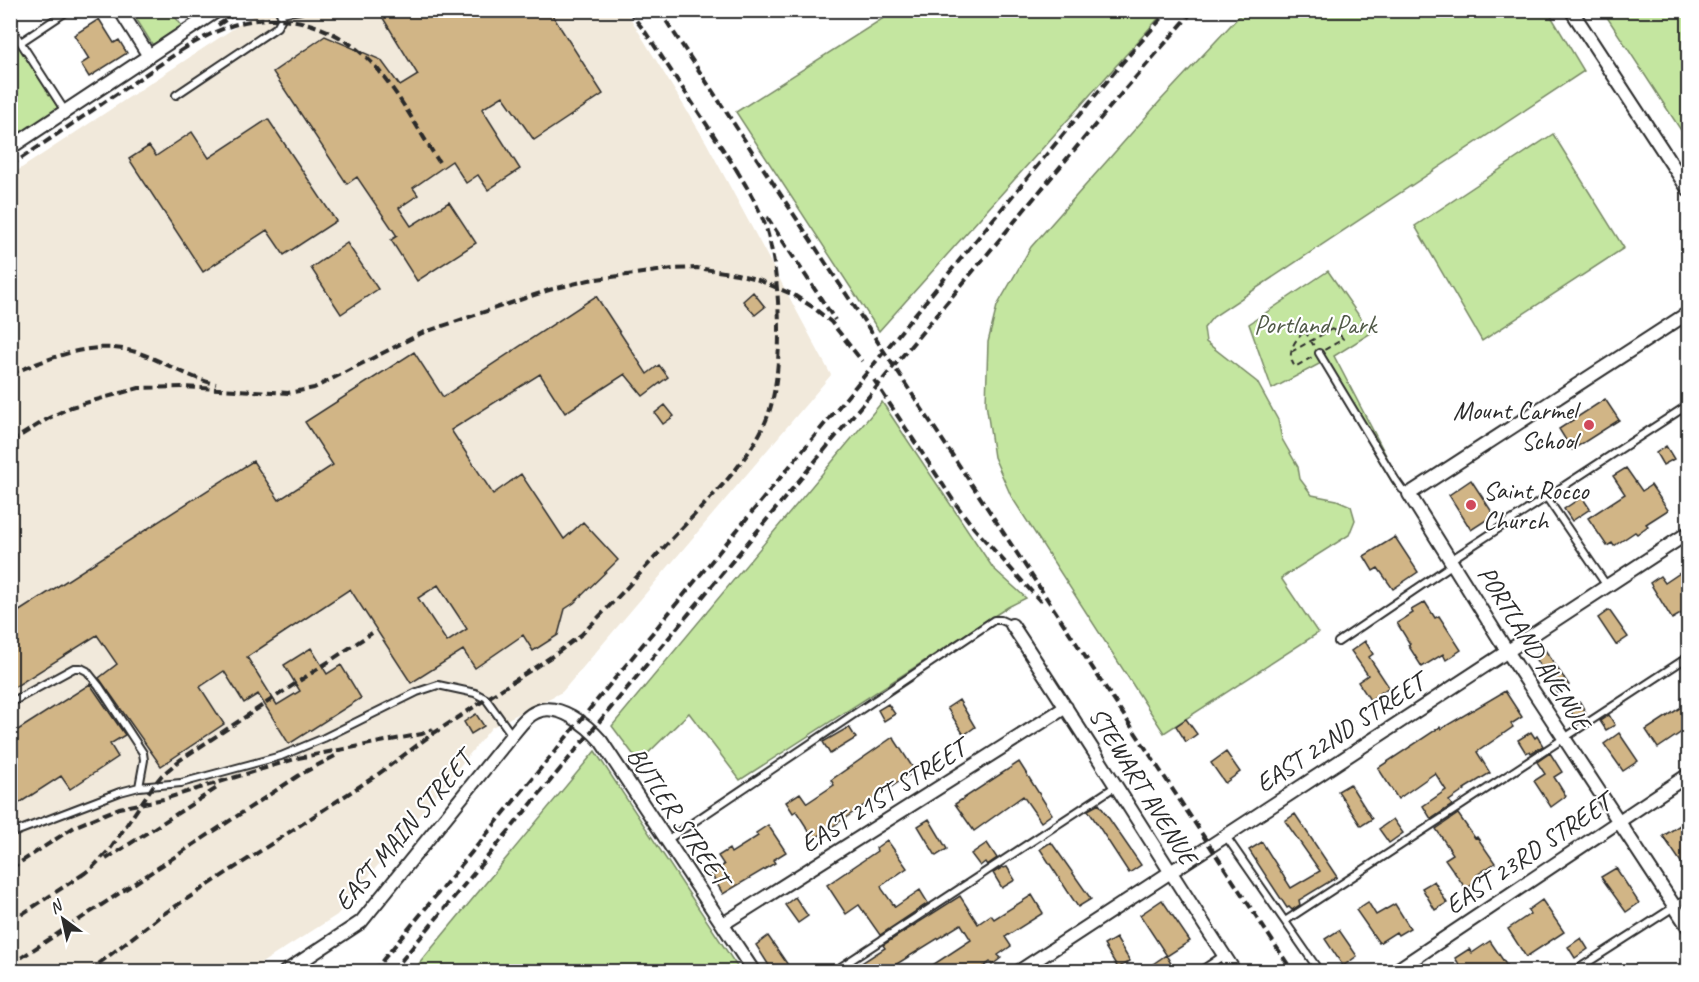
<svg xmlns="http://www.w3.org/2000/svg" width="1699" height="982" viewBox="0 0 1699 982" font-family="Caveat,sans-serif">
	<rect width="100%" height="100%" fill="#fff"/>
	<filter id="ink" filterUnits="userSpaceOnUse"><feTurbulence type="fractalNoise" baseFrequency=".0167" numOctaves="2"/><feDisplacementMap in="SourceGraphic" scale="12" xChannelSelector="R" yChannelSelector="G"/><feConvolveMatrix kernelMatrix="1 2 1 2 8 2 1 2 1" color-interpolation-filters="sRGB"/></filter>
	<g filter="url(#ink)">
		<!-- built -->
		<path fill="#f1e9db" d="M260 11H626L706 142 831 375 562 692 492 727 337 915 249 971 11 972V175Z"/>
		<!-- green -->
		<path fill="#c4e6a0" stroke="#788866" stroke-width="1.5" d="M896 10 1165 11 879 331 736 112Z
			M134 11H171L182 26 155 44H152L132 12Z
			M1244 11H1548L1584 71 1213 317 1204 328 1206 342 1257 382 1278 420 1282 439 1298 467 1300 479 1312 495 1337 500 1351 506 1355 520 1349 535 1281 578 1318 633 1164 733 1011 496 994 457 986 403 988 342 997 306 1031 247 1160 101Z
			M1603 11H1688V141Z
			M17 42 60 109 11 141V46Z
			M1553 134 1624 248 1482 341 1415 226Z
			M1328 271 1371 333 1334 356 1401 484 1395 487 1321 363 1272 389 1249 324Z
			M882 402 993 568 1026 598 1008 607 740 780 689 713 639 762 612 726Z
			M595 751 740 971H413Z"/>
		<!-- building -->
		<path fill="#d1b586" stroke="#2b2b2b" stroke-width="1.5" fill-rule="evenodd" d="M378 10H549L603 94 534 140 503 96 482 109 520 169 488 190 478 175 466 183 452 161 413 188 418 195 399 208 411 226 449 202 476 243 417 281 391 240 397 236 357 177 347 184 273 72 325 36 381 60 400 86 418 75Z
			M99 19 114 43 119 40 127 53 89 77 81 64 89 59 74 35Z
			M268 119 336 221 284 255 267 230 203 272 129 159 149 146 156 156 192 132 209 158Z
			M347 243 378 289 341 314 311 268Z
			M753 292 765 307 755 315 743 301Z
			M596 296 647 374 659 365 668 377 643 396 625 374 565 413 540 374 451 430 493 494 521 474 564 539 583 522 618 560 574 603 565 609 558 635 533 651 523 635 475 668 463 650 411 683 350 589 247 657 277 705 300 691 284 665 311 648 327 674 341 665 361 698 289 744 258 694 244 703 224 671 200 687 224 724 161 766 99 678 117 664 97 635 10 690V617L253 461 279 500 333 465 305 422 414 352 443 397ZM438 585 467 629 447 642 418 598Z
			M1605 399 1619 420 1572 450 1559 429Z
			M665 405 674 416 663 424 655 413Z
			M1666 446 1674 459 1663 465 1656 453Z
			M1626 468 1642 491 1651 485 1668 510 1646 524 1648 526 1637 534 1635 532 1614 546 1612 543 1607 546 1588 518 1625 494 1613 476Z
			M1471 480 1494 515 1471 530 1449 495Z
			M1582 497 1590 509 1572 521 1564 509Z
			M1395 537 1418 572 1393 589 1378 568 1373 571 1364 556Z
			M1689 567V609L1672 619 1650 583 1660 576 1665 583Z
			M1425 602 1435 618 1439 616 1461 650 1446 660 1443 654 1422 667 1408 645 1410 644 1397 623 1413 613 1411 610Z
			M1609 610 1628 637 1616 645 1598 618Z
			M1365 641 1373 654 1369 657 1389 687 1370 700 1358 682 1368 675 1351 651Z
			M1545 650 1569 685 1558 693 1534 657Z
			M90 684 125 735 110 744 118 757 70 789 61 776 10 809V735Z
			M1505 691 1522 717 1511 724 1513 727 1477 752 1490 773 1464 789 1465 790 1449 801 1452 805 1431 819 1423 806 1446 790 1435 773 1398 799 1378 768 1440 727 1441 729Z
			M959 700 975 727 964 735 947 708Z
			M1580 702 1586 713 1576 720 1569 708Z
			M1689 702V727L1658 748 1646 730Z
			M888 704 895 714 884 721 878 710Z
			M476 714 484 726 471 734 464 722Z
			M1609 715 1615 725 1606 730 1600 721Z
			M1186 719 1197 734 1186 742 1176 726Z
			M849 727 856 738 830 754 823 742Z
			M1531 732 1535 738 1537 736 1543 746 1531 753 1530 751 1526 753 1518 740Z
			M1619 733 1638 761 1623 771 1604 744Z
			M893 737 915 771 814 839 796 811 793 813 786 802 800 793 807 803 834 785 831 780Z
			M1226 752 1240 772 1225 783 1211 763Z
			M1550 753 1562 772 1554 777 1566 796 1551 807 1534 781 1545 774 1537 762Z
			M1019 762 1052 814 1041 822 1023 796 974 831 955 804Z
			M1350 784 1372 819 1361 826 1338 791Z
			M1099 804 1141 865 1129 873 1088 810Z
			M1295 814 1337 877 1299 900 1300 905 1292 910 1289 907 1287 908 1249 850 1262 842 1291 888 1320 871 1285 821Z
			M1458 814 1475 838 1477 837 1495 863 1477 875 1480 879 1466 889 1445 859 1453 854 1436 829Z
			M929 819 947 849 936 856 918 826Z
			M1393 819 1403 833 1389 843 1379 829Z
			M768 825 786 852 773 860 775 863 723 894 711 874 724 865 718 856 729 849 731 853 758 836 756 833Z
			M1680 825 1689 838V874L1663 836Z
			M887 840 907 868 881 886 882 889 895 907 920 890 928 903 880 935 859 905 846 914 827 885 877 851 876 848Z
			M1051 842 1091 899 1078 907 1040 849Z
			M987 843 997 858 987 865 985 862 980 866 971 854Z
			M1003 867 1004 868 1007 867 1015 880 1002 888 993 873Z
			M1616 868 1639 903 1626 912 1601 877Z
			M1434 881 1447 903 1435 910 1422 888Z
			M1032 895 1043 913 1005 937 1011 946 998 955 1001 958 992 965 990 962 976 972H922L971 940 961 924 884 972H864L860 964 885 948 883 945 960 896 978 924 991 915 994 919Z
			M795 897 808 916 798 923 785 905Z
			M1162 900 1190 941 1167 956 1140 915Z
			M1542 900 1564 932 1526 957 1508 929 1530 914 1528 910Z
			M1368 902 1376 915 1395 904 1410 928 1398 935 1396 932 1379 943 1356 910Z
			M1339 930 1357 956 1343 966 1325 939Z
			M768 936 788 965 778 972H773L756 945Z
			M1116 938 1130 961 1118 968 1104 945Z
			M1581 938 1588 949 1575 958 1568 947Z
			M1490 941 1511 972H1464L1455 958 1469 949 1472 953Z
			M1166 955 1176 972H1157L1153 964Z"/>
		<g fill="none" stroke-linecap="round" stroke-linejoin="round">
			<!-- lane casing -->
			<g stroke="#2b2b2b" stroke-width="10">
				<path id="lane" d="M280 13 301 10
					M10 26 65 111
					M21 42 69 10
					M176 95 277 27 282 18 279 10
					M1319 353 1395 479 1402 489 1409 494
					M1547 498 1607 586
					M1452 559 1688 405
					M1338 642 1453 564
					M10 703 74 668H81L87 671 99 686 143 753 144 760 139 787
					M10 834 120 792 139 787 181 783 281 756 324 738 417 692 438 685 475 693 486 699 512 735
					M1225 835 1320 972
					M667 840 994 620H1001L1012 625
					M1285 921 1688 657
					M833 972 1116 786
					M1199 972 1224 955
					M1573 972 1688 898"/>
			</g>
			<!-- street casing -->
			<g stroke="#2b2b2b" stroke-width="16">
				<path id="street" d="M120 10 149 56
					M1571 10 1688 189
					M10 148 218 10
					M1688 313 1409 494 1507 651 1688 927
					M1012 625C1088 740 1160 857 1235 972
					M723 924 1066 707
					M285 972 361 922 512 735C519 727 526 716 536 712 558 701 588 726 601 741L754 972
					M1018 972 1688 533
					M1394 972 1688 775"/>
			</g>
			<!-- path -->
			<path stroke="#2b2b2b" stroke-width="2" stroke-dasharray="6 4.5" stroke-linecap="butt" d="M1310 327C1323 326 1335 327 1343 339L1295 367C1284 351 1297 337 1310 327Z
				M1305 331 1314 346
				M1291 352 1332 329"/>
			<!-- lane -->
			<use href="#lane" stroke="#fff" stroke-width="6"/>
			<!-- street -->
			<use href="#street" stroke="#fff" stroke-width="12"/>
			<!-- rail -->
			<path stroke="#2b2b2b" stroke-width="4" stroke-dasharray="9 4.5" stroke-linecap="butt" d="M628 10 646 33 738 172
				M659 10 1293 972
				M218 25 241 10
				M180 51C195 42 209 34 225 28 284 5 346 27 384 77 404 103 421 134 439 162
				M10 166 186 47
				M767 217 835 320
				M10 374C52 358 94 338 139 353 165 362 189 378 216 384
				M874 380 955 503 974 528 1041 602
				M10 442 49 418 71 407 139 388 183 387 288 393 314 388 422 333 549 290 589 280 673 269 697 268 737 274 756 279 794 295 814 308 831 322 862 361
				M106 859 217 788
				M10 869 76 826 119 808 164 799 298 758 422 734 433 729
				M81 876 94 866 111 848 153 786 162 775 180 760 372 633
				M10 922 88 871
				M10 965 301 774 335 756
				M88 972 159 917 377 775 431 735 557 653 582 634C615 601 647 566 679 531 709 499 745 466 764 425 786 380 781 279 767 231 760 208 747 187 734 166
				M373 972 1122 63 1169 10
				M392 972 899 360 1115 101 1194 10"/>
		</g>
	</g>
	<!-- markers -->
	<g fill="#d1495b" stroke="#fff" stroke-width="2">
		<circle cx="1589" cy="425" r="6"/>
		<circle cx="1471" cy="505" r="6"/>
	</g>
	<g text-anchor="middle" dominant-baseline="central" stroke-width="4.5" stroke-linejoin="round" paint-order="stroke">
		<!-- park labels -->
		<g font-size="26" fill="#515a48" stroke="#fff">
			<text x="1315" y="324">Portland Park</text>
		</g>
		<!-- poi labels -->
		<g font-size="26" fill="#2b2b2b" stroke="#fff" text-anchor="end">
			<text x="1577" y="410">Mount Carmel<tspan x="1577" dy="30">School</tspan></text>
			<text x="1483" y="490" text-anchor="start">Saint Rocco<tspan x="1483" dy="30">Church</tspan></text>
		</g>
		<!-- street labels -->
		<g font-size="26" fill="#2b2b2b" stroke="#fff">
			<text transform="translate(1534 648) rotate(58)">PORTLAND AVENUE</text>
			<text transform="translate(1340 733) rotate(-33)">EAST 22ND STREET</text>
			<text transform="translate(1143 786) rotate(58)">STEWART AVENUE</text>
			<text transform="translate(883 796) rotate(-32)">EAST 21ST STREET</text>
			<text transform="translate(678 816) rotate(56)">BUTLER STREET</text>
			<text transform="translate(403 831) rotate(-50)">EAST MAIN STREET</text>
			<text transform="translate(1528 854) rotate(-34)">EAST 23RD STREET</text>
		</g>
	</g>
	<!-- margin -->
	<rect width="1699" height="982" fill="none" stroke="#fff" stroke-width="36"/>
	<rect x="18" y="18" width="1663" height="946" fill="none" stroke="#2b2b2b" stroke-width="2" filter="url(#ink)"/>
	<!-- north arrow -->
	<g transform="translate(63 919) rotate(327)" stroke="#ffffff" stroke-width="4.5" paint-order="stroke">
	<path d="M0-4.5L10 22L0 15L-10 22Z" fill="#2b2b2b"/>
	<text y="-9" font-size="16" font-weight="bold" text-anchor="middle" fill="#2b2b2b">N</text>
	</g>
</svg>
